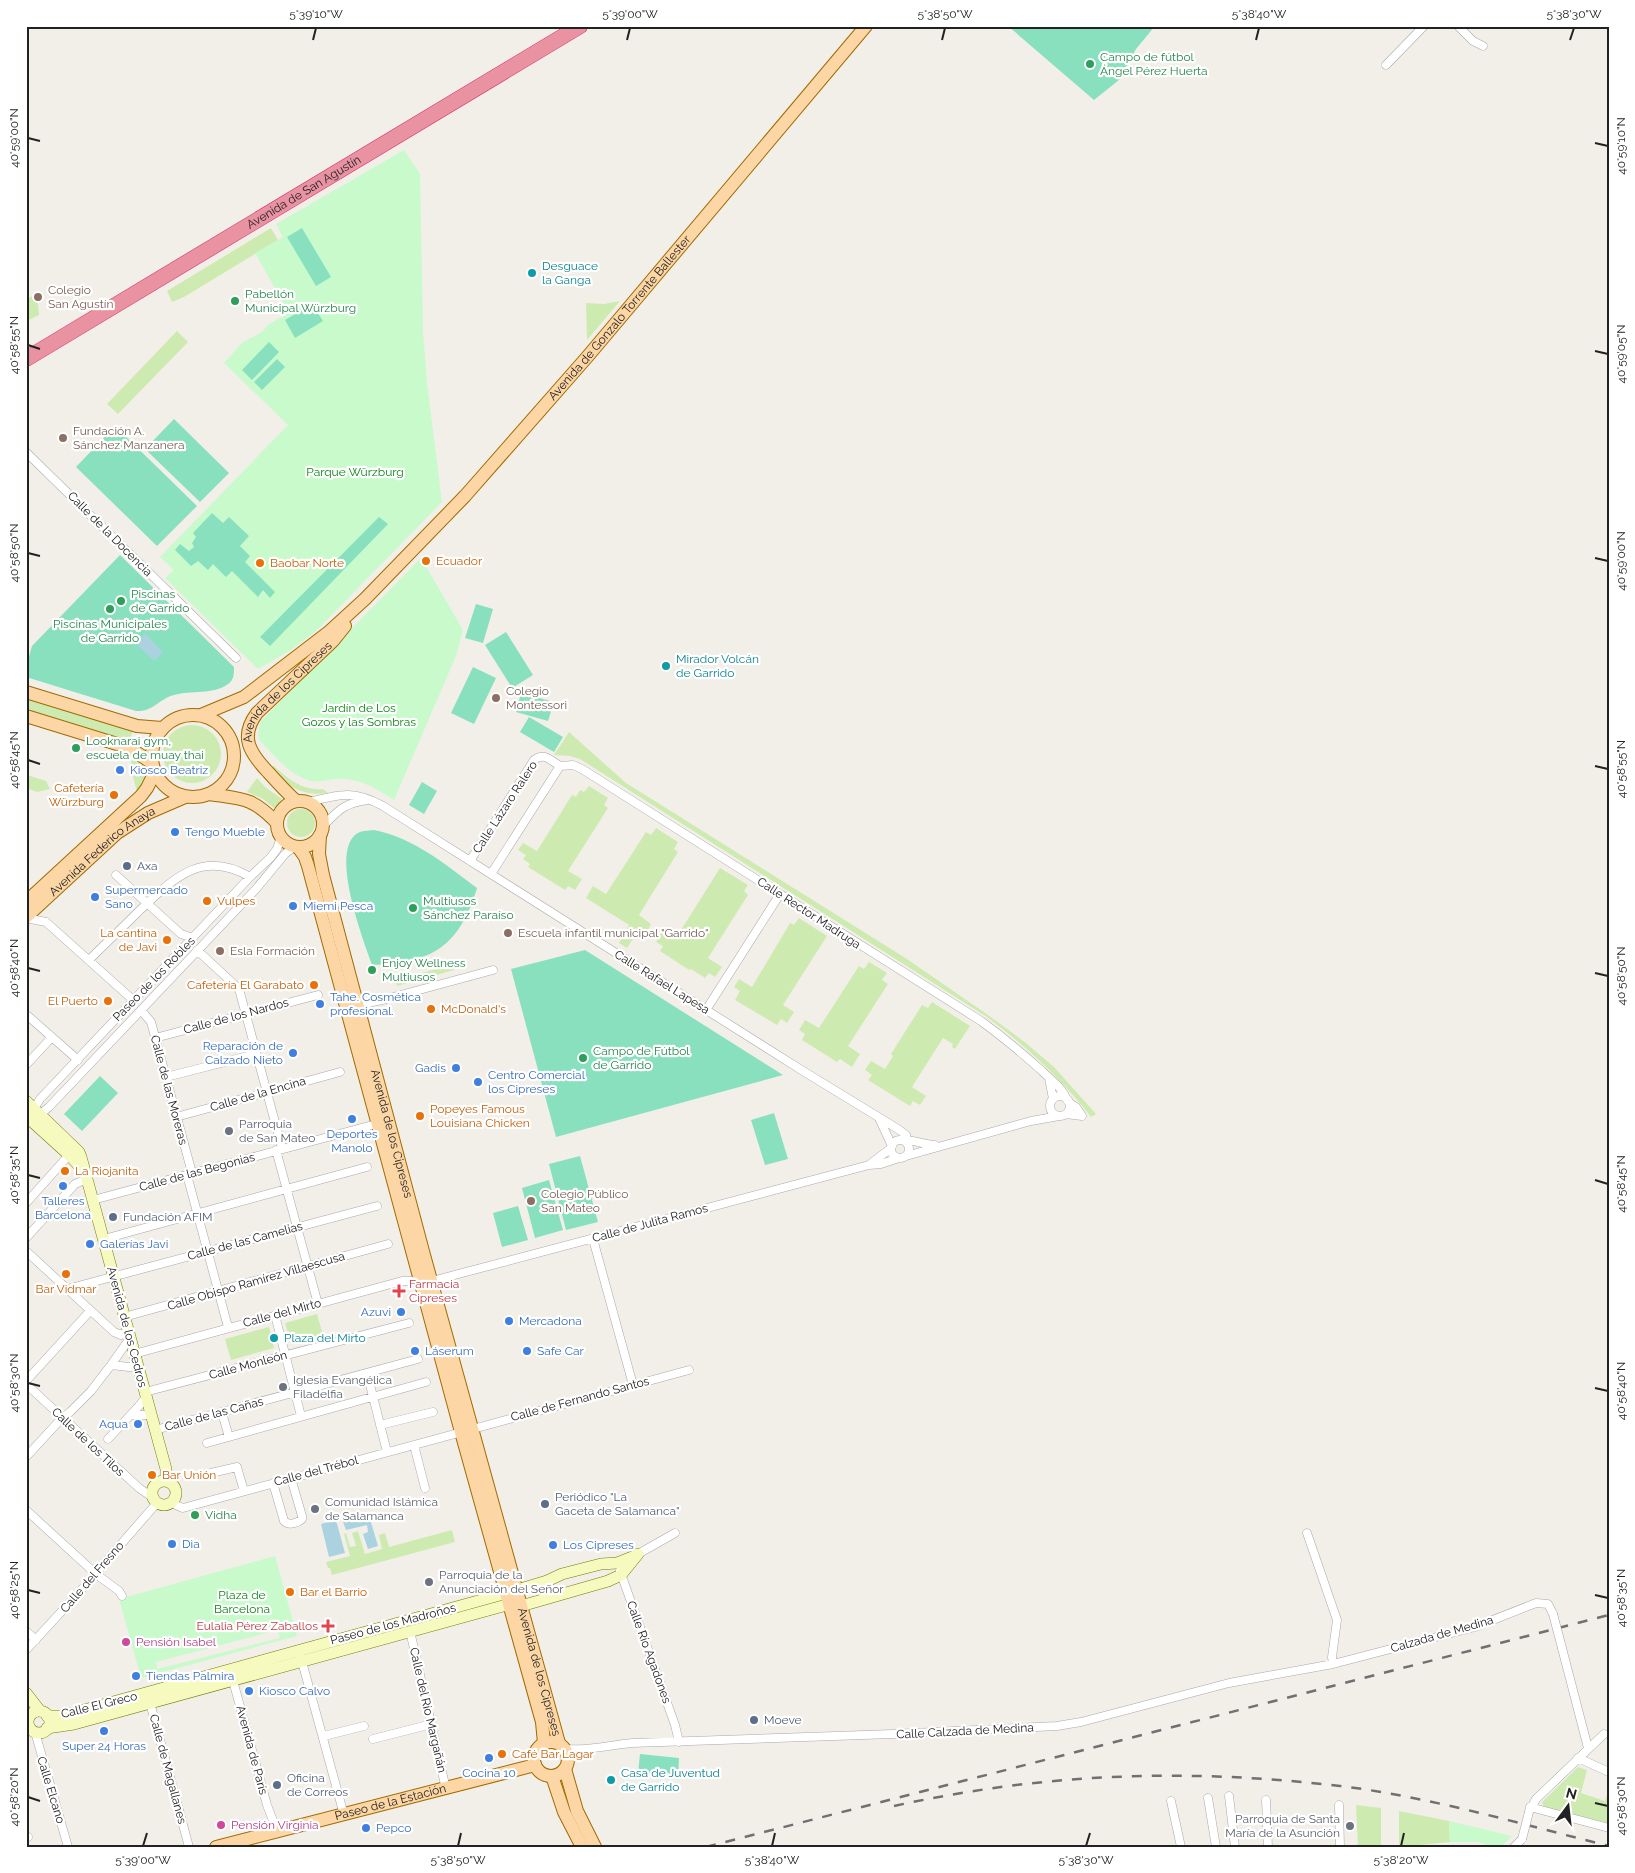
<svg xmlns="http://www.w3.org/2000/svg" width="1635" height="1873" viewBox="0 0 1635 1873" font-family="Raleway,sans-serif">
	<rect width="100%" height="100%" fill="#f2efe9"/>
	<!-- grass -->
	<path fill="#cdebb0" d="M271 228 278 240 184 297 172 302 167 291Z
		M37 293 39 315 27 321 26 300Z
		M620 301 587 340 586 303 604 304Z
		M177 331 188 342 118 414 107 404Z
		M26 697 133 730 129 742 26 710Z
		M163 754a29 29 0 1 1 58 0a29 29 0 1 1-58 0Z
		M569 732 626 783 907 959 988 1015 1026 1043 1055 1068 1096 1114 1091 1117C1061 1078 1027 1047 987 1017L580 759 570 756 554 755Z
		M134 755C147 766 149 779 137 792L130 765Z
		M274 766C288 779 303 791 323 789L328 793C302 797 285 785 268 767Z
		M27 775 46 781 50 789 37 792 26 788Z
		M257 778 265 787 282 799 274 808 263 799 247 792Z
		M589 786 608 798 604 805 608 808 568 871 582 879 575 890 568 886 565 890 528 867 530 864 523 859 526 855 518 850 523 843 537 851 572 795 576 797 580 790 584 792Z
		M287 823a14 14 0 1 1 28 0a14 14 0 1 1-28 0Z
		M656 828 678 842 674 849 678 852 639 915 651 924 645 935 638 931 627 948 619 943 629 925 586 898 593 886 606 894 646 832 651 835Z
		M720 868 748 885 744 891 748 895 708 958 722 967 715 977 709 973 705 978 691 969 689 970 660 951 663 946 656 942 663 930 676 938Z
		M799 918 827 936 783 1005 794 1012 787 1023 781 1019 777 1025 735 1000 740 991 734 987 739 979 752 987 790 923 794 925Z
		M869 962 887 973 882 980 888 984 848 1046 860 1054 852 1067 840 1059 837 1062 802 1040 805 1034 799 1030 805 1020 819 1028 859 966 864 969Z
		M452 965 454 970 397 986 395 980Z
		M932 1002 970 1026 955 1049 952 1047 953 1044 943 1038 912 1087 926 1096 920 1105 913 1101 910 1106 868 1080 872 1075 865 1070 871 1061 885 1069 893 1056 891 1054 922 1005 928 1008Z
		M317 1314 323 1335 291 1343 285 1323Z
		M269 1327 274 1348 231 1360 225 1339Z
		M452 1530 455 1542 332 1575 330 1568H328L326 1562 350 1556 344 1534 346 1533 350 1547 356 1546 352 1533 358 1531 365 1554 382 1549 379 1535 385 1533 389 1547Z
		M1578 1767 1587 1770 1581 1793 1605 1801 1609 1789V1823L1544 1808 1542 1802Z
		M1356 1805 1381 1808V1847H1358Z
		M1399 1811 1449 1821 1450 1842 1399 1847Z"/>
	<!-- park -->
	<path fill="#c8facc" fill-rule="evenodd" d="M404 150 420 174 423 331 427 384 442 502 316 631 291 650 258 669 165 578 174 570 160 557 288 425 224 363 243 342 262 332 269 324 289 313 255 253 283 237 276 224Z
		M421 558 463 630 456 656 394 800C377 789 358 777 337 779 328 779 319 783 311 781 289 775 275 756 260 741L258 736 260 722Z
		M275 1556 297 1636 141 1678 119 1599ZM274 1631H278L280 1638 157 1669 156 1662Z
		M1449 1821 1512 1836 1501 1847H1492L1479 1842H1450Z"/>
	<!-- pitch -->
	<path fill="#88e0be" d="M1008 26H1155L1136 49 1119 80 1094 100Z
		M302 228 331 277 316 286 287 237Z
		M312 304 323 321 295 338 285 320Z
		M269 342 279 352 252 380 242 370Z
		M277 359 285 367 262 390 254 382Z
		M174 419 229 473 200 502 145 449Z
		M115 426 197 506 157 546 76 467Z
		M212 513 223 523 229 517 249 536 240 546 250 556 245 562 275 592 270 598 263 590 258 597 232 571 226 577 213 564 208 570 198 561 191 566 175 550 180 544 189 551 194 547 192 543 196 537 193 533Z
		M379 517 388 524 270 646 260 637Z
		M120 555 234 667C234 674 234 680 228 684 213 695 191 690 174 695 158 699 154 712 136 711L26 677V667L32 646Z
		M476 604 493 609 483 643 465 638Z
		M506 632 533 675 512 688 485 645Z
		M473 667 496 678 474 724 451 713Z
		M521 693 554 702 548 721 516 712Z
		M529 717 563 737 554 752 520 732Z
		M422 782 437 791 424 814 409 805Z
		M374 830C414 838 445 864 477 888 459 947 432 963 372 965 363 939 331 856 355 835 360 830 368 831 374 830Z
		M585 950 783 1075 556 1137 511 969Z
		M100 1076 118 1093 82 1131 64 1114Z
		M774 1113 788 1159 765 1165 751 1120Z
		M580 1156 598 1222 566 1230 549 1164Z
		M549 1180 563 1230 535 1238 522 1188Z
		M518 1206 528 1240 502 1247 493 1213Z
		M640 1754 679 1758 678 1777 638 1773Z"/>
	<!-- water -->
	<path fill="#aad3df" d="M145 633 163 652 154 661 135 643Z
		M368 1512 378 1546 368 1549 363 1534 368 1532 367 1525 346 1530 342 1519Z
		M336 1520 345 1553 329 1557 321 1524Z"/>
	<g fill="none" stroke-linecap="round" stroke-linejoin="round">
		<!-- street casing -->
		<g stroke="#a9a9a9" stroke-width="9">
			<path id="street" d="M1458 26 1473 41 1483 46
				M1386 65 1424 26
				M26 452 236 658
				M560 766 573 765 582 769 981 1021C1003 1037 1022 1053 1042 1071 1052 1081 1062 1087 1067 1100
				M309 802C341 794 353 790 383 806L803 1071 898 1129 906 1135 908 1145
				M323 826C340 809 343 804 367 800
				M470 861 534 760C544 752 550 760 560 766
				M491 874 560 766
				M116 875 181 934 193 938
				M26 918 46 922 133 1000
				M197 950 239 989 282 1148
				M89 960C105 944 122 928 138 912 172 880 201 848 250 877
				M355 1006 386 999 493 970
				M141 1010 151 1022 192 1173
				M706 1010 780 894
				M26 1018 28 1016 78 1060
				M155 1038 318 995
				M26 1065 52 1037
				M166 1077 256 1054
				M1049 1078 1053 1099
				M1050 1106a10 10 0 1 1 20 0a10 10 0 1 1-20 0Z
				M32 1112 40 1099 250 877 271 857 277 849 281 837
				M1066 1114 1082 1116 1076 1107 1069 1103
				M37 1117 49 1107 256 889 285 854 295 846
				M176 1117 340 1072
				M879 1118 892 1146
				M905 1140C915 1140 924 1145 935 1145
				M891 1149a9 9 0 1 1 18 0a9 9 0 1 1-18 0Z
				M276 1150 318 1304
				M906 1156 1031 1121 1059 1116
				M869 1165 891 1148
				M187 1175 228 1327
				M93 1200 380 1123
				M26 1203 69 1155
				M26 1238 75 1184 87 1179
				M104 1239 367 1167
				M593 1239 633 1385
				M26 1251 114 1332 121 1335 128 1330
				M67 1289 377 1206
				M275 1315 301 1416
				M124 1317 388 1244
				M134 1354 402 1281H432L869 1165 881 1164 899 1158
				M111 1365 138 1368
				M367 1373 387 1452
				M26 1381 90 1311
				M26 1384 139 1488 152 1497
				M145 1392 409 1323
				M222 1413 229 1437
				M131 1415H151
				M380 1425 433 1412
				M155 1430 418 1359
				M108 1439 138 1407 146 1397
				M207 1443 426 1382
				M414 1445 425 1488
				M26 1457 62 1418 70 1412 91 1391 111 1365 130 1338
				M211 1473 237 1467 244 1491
				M273 1483 284 1521C289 1526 298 1523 302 1519V1516L291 1478
				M173 1502 176 1505 183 1508 689 1370
				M26 1510 96 1574 119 1591 122 1596
				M1307 1533 1337 1620 1332 1657 1333 1664
				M638 1554 675 1533
				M620 1571 675 1725 679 1742
				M26 1631 36 1640
				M410 1631 446 1789
				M1562 1648 1588 1748
				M26 1650 96 1574 101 1567 157 1503
				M301 1658 344 1815
				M232 1677 267 1805 277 1831
				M149 1699 189 1847
				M26 1731 30 1729
				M35 1732 68 1847
				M324 1736 364 1726
				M373 1739 432 1724
				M566 1749C589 1751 610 1745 632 1743L893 1734 1057 1726 1081 1722 1229 1683 1333 1664 1475 1627 1536 1603 1548 1604 1553 1614
				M1578 1758 1609 1772
				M569 1759 587 1751
				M1229 1796 1235 1847
				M1208 1798 1216 1847
				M1266 1800 1268 1847
				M1171 1801 1181 1847
				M1339 1805 1340 1847
				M1530 1807 1609 1828
				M1529 1812 1536 1799 1604 1734
				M26 1837H28
				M1514 1847 1522 1839"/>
		</g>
		<!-- secondary casing -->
		<g stroke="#707d05" stroke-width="12">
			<path id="secondary" d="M26 1101 79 1152 81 1157 166 1469 167 1481
				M26 1116 69 1155 84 1171
				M152 1493a12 12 0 1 1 24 0a12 12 0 1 1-24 0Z
				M26 1693 40 1711
				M28 1722a11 11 0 1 1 22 0a11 11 0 1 1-22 0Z
				M47 1716H61L77 1712 507 1593 547 1581 562 1574 601 1564 617 1563 637 1555
				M47 1728 74 1724 510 1604 521 1606 608 1581 621 1575 638 1554"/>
		</g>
		<!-- primary casing -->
		<g stroke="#a06b00" stroke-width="14">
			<g id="primary">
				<path d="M26 692 137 726 162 728"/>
				<circle cx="193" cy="756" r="41"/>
				<path id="s1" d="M201 715 244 697 330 631 365 599 465 496 588 356 866 26"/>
				<path d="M26 716 130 748 152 763"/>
				<path d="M209 794C243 799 252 797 277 823"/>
				<path id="s2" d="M296 801C286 792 277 782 268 772 250 753 239 737 257 713L333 641 345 626"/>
				<circle cx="300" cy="824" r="23"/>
				<path id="s3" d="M320 835 319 854 323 875 424 1255 559 1743"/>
				<path d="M298 847 305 857 308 866 461 1432 535 1697 542 1722 544 1743"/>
				<path d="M26 902 141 796 147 788 155 772"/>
				<path id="s4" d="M26 917 117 833 148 813 185 797"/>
				<circle cx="551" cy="1759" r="17"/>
				<path d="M565 1769 577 1811 595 1847"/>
				<path d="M552 1776 564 1812 582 1847"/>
				<path id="s5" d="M216 1847 535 1765"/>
			</g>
		</g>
		<!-- highway casing -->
		<g stroke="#dc2a67" stroke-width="16">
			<g id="highway">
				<path id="s6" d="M26 359 580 26"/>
			</g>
		</g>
		<!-- street -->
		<use href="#street" stroke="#fff" stroke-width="8"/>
		<!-- secondary -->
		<use href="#secondary" stroke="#f7fabf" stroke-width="11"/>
		<!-- primary -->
		<use href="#primary" stroke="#fcd6a4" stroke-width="12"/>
		<!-- highway -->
		<use href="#highway" stroke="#e892a2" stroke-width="15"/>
		<!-- rail -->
		<path stroke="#707070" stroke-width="2.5" stroke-dasharray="10 10" stroke-linecap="butt" d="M894 1806C1044 1773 1187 1768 1340 1786 1431 1797 1520 1824 1609 1846
			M706 1847 1609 1615"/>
		<!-- street-bridge casing -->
		<g stroke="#a9a9a9" stroke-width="9" stroke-linecap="butt">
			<path id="street-bridge" d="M1553 1614 1562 1648
				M1522 1839 1529 1812"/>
		</g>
		<!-- street-bridge -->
		<use href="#street-bridge" stroke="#fff" stroke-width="8"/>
	</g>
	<!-- ticks -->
	<path fill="none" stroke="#222" stroke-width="2" d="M313 40 316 28M627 40 630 28M942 40 945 28M1256 40 1259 28M1570 40 1574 28M28 138 40 141M1595 143 1608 146M28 345 40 349M1595 351 1608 354M28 553 40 556M1595 558 1608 561M28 760 40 764M1595 766 1608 769M28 968 40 971M1595 973 1608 976M28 1175 40 1178M1595 1180 1608 1184M28 1383 40 1386M1595 1388 1608 1391M28 1590 40 1593M1595 1595 1608 1598M28 1797 40 1801M1595 1803 1608 1806M143 1846 147 1833M458 1846 461 1833M772 1846 775 1833M1086 1846 1090 1833M1401 1846 1404 1833"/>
	<!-- markers -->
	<g fill="#2e9e5b" stroke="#fff" stroke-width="2">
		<circle cx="1090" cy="64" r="5"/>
		<circle cx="235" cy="301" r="5"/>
		<circle cx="121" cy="601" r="5"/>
		<circle cx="110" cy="609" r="5"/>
		<circle cx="76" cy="748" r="5"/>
		<circle cx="413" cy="908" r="5"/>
		<circle cx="372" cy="970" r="5"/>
		<circle cx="583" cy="1058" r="5"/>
		<circle cx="195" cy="1515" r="5"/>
	</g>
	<g fill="#0f9aa8" stroke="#fff" stroke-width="2">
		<circle cx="532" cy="273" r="5"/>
		<circle cx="666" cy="666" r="5"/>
		<circle cx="274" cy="1338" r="5"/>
		<circle cx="611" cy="1780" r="5"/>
	</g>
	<g fill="#8d6e63" stroke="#fff" stroke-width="2">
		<circle cx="38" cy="297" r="5"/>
		<circle cx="63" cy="438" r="5"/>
		<circle cx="496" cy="698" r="5"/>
		<circle cx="508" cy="933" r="5"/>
		<circle cx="220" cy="951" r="5"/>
		<circle cx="531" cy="1201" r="5"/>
	</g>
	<g fill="#e8710a" stroke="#fff" stroke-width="2">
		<circle cx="426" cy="561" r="5"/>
		<circle cx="260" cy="563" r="5"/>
		<circle cx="114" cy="795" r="5"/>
		<circle cx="207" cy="901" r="5"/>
		<circle cx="167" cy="940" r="5"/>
		<circle cx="314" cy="985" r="5"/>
		<circle cx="108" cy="1001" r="5"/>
		<circle cx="431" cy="1009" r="5"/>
		<circle cx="420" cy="1116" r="5"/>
		<circle cx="65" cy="1171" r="5"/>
		<circle cx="66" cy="1274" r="5"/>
		<circle cx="152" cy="1475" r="5"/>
		<circle cx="290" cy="1592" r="5"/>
		<circle cx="502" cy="1754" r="5"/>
	</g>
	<g fill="#3f7fe0" stroke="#fff" stroke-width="2">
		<circle cx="120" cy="770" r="5"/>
		<circle cx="175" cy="832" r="5"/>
		<circle cx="95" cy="897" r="5"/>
		<circle cx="293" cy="906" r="5"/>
		<circle cx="320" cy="1004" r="5"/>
		<circle cx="293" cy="1053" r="5"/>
		<circle cx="456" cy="1068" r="5"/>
		<circle cx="478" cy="1082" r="5"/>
		<circle cx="352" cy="1119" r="5"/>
		<circle cx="63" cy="1186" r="5"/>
		<circle cx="90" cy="1244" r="5"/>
		<circle cx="401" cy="1312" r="5"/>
		<circle cx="509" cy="1321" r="5"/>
		<circle cx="415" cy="1351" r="5"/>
		<circle cx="527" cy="1351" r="5"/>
		<circle cx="138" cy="1424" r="5"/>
		<circle cx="172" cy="1544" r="5"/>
		<circle cx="553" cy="1545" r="5"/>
		<circle cx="136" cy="1676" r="5"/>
		<circle cx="249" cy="1691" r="5"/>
		<circle cx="104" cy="1731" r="5"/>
		<circle cx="489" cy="1758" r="5"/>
		<circle cx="366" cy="1828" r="5"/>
	</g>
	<g fill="#5c6f8a" stroke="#fff" stroke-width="2">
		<circle cx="127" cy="866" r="5"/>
		<circle cx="113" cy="1217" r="5"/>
		<circle cx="545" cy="1504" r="5"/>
		<circle cx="754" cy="1720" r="5"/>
		<circle cx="277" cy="1785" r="5"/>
	</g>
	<g fill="#6b7280" stroke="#fff" stroke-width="2">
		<circle cx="229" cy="1131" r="5"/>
		<circle cx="283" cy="1387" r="5"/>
		<circle cx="315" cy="1509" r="5"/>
		<circle cx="429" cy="1582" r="5"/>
		<circle cx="1350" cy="1826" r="5"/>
	</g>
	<g fill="#e0444e" stroke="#fff" stroke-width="2">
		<path d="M396.5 1283.5h5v5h5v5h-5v5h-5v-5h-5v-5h5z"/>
		<path d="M325.5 1618.5h5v5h5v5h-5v5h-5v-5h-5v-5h5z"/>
	</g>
	<g fill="#d1479c" stroke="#fff" stroke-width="2">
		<circle cx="126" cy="1642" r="5"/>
		<circle cx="221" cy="1825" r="5"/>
	</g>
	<g text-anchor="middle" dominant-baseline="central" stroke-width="4.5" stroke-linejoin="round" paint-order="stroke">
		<!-- leisure labels -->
		<g font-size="12" fill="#27864d" stroke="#fff" text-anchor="start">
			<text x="1100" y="57">Campo de fútbol<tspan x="1100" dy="14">Ángel Pérez Huerta</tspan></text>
			<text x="245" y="294">Pabellón<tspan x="245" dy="14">Municipal Würzburg</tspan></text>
			<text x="131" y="594">Piscinas<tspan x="131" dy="14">de Garrido</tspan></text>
			<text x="110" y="624" text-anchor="middle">Piscinas Municipales<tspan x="110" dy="14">de Garrido</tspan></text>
			<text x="86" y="741">Looknarai gym,<tspan x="86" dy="14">escuela de muay thai</tspan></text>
			<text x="423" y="901">Multiusos<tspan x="423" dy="14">Sánchez Paraíso</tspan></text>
			<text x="382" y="963">Enjoy Wellness<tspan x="382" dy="14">Multiusos</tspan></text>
			<text x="593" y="1051">Campo de Fútbol<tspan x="593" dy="14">de Garrido</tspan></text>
			<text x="205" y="1515">Vidha</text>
		</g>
		<!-- street labels -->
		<g font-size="12" fill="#222" stroke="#fff">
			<text stroke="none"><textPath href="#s6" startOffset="324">Avenida de San Agustín</textPath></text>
			<text stroke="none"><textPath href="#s1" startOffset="582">Avenida de Gonzalo Torrente Ballester</textPath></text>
			<text transform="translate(110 534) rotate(45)">Calle de la Docencia</text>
			<text stroke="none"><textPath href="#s2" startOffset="142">Avenida de los Cipreses</textPath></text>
			<text transform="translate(505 807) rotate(-57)">Calle Lázaro Ralero</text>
			<text stroke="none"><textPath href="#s4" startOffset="101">Avenida Federico Anaya</textPath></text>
			<text transform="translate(809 913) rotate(33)">Calle Rector Madruga</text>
			<text transform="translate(154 979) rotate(-46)">Paseo de los Robles</text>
			<text transform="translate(662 982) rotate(32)">Calle Rafael Lapesa</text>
			<text transform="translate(236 1016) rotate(-15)">Calle de los Nardos</text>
			<text transform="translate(169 1090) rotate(75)">Calle de las Moreras</text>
			<text transform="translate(258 1094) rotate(-16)">Calle de la Encina</text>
			<text stroke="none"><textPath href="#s3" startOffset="308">Avenida de los Cipreses</textPath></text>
			<text transform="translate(197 1172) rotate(-15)">Calle de las Begonias</text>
			<text transform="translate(650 1223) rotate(-15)">Calle de Julita Ramos</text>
			<text transform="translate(245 1241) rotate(-15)">Calle de las Camelias</text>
			<text transform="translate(256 1281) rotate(-16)">Calle Obispo Ramírez Villaescusa</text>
			<text transform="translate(282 1313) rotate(-15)">Calle del Mirto</text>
			<text transform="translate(127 1327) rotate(75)">Avenida de los Cedros</text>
			<text transform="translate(248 1365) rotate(-15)">Calle Monleón</text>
			<text transform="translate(580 1399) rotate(-15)">Calle de Fernando Santos</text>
			<text transform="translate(214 1414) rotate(-15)">Calle de las Cañas</text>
			<text transform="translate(88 1442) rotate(43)">Calle de los Tilos</text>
			<text transform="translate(316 1471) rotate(-15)">Calle del Trébol</text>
			<text transform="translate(92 1577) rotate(-49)">Calle del Fresno</text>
			<text transform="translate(393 1624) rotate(-15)">Paseo de los Madroños</text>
			<text transform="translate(1442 1634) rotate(-16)">Calzada de Medina</text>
			<text transform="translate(649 1652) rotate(70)">Calle Río Agadones</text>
			<text stroke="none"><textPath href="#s3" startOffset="866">Avenida de los Cipreses</textPath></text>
			<text transform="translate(99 1705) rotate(-14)">Calle El Greco</text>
			<text transform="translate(428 1710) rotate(77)">Calle del Río Margañán</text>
			<text transform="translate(965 1731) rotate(-3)">Calle Calzada de Medina</text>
			<text transform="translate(252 1750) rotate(75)">Avenida de París</text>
			<text transform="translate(168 1769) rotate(75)">Calle de Magallanes</text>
			<text transform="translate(51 1790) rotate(73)">Calle Elcano</text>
			<text stroke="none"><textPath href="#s5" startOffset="180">Paseo de la Estación</textPath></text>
		</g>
		<!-- culture labels -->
		<g font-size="12" fill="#0d838f" stroke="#fff" text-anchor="start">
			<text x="542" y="266">Desguace<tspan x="542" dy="14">la Ganga</tspan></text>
			<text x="676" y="659">Mirador Volcán<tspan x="676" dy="14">de Garrido</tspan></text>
			<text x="284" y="1338">Plaza del Mirto</text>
			<text x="621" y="1773">Casa de Juventud<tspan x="621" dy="14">de Garrido</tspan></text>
		</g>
		<!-- education labels -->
		<g font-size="12" fill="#785e54" stroke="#fff" text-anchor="start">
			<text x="48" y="290">Colegio<tspan x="48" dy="14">San Agustín</tspan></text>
			<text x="73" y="431">Fundación A.<tspan x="73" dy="14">Sánchez Manzanera</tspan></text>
			<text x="506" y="691">Colegio<tspan x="506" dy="14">Montessori</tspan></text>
			<text x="518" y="933">Escuela infantil municipal "Garrido"</text>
			<text x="230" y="951">Esla Formación</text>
			<text x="541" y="1194">Colegio Público<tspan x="541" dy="14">San Mateo</tspan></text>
		</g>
		<!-- park labels -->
		<g font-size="12" fill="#0c8416" stroke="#fff">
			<text x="355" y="472">Parque Würzburg</text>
			<text x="359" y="708">Jardín de Los<tspan x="359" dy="14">Gozos y las Sombras</tspan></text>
			<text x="242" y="1595">Plaza de<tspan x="242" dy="14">Barcelona</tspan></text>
		</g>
		<!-- food labels -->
		<g font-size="12" fill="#c56008" stroke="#fff" text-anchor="start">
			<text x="436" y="561">Ecuador</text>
			<text x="270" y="563">Baobar Norte</text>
			<text x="104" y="788" text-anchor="end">Cafetería<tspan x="104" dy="14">Würzburg</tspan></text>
			<text x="217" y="901">Vulpes</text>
			<text x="157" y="933" text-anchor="end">La cantina<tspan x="157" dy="14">de Javi</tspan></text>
			<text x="304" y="985" text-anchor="end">Cafetería El Garabato</text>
			<text x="98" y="1001" text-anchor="end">El Puerto</text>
			<text x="441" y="1009">McDonald's</text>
			<text x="430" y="1109">Popeyes Famous<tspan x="430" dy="14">Louisiana Chicken</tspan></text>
			<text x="75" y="1171">La Riojanita</text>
			<text x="66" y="1289" text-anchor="middle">Bar Vidmar</text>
			<text x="162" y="1475">Bar Unión</text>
			<text x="300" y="1592">Bar el Barrio</text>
			<text x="512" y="1754">Café Bar Lagar</text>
		</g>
		<!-- shop labels -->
		<g font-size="12" fill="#366cbe" stroke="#fff" text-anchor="start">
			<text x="130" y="770">Kiosco Beatriz</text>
			<text x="185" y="832">Tengo Mueble</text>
			<text x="105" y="890">Supermercado<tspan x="105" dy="14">Sano</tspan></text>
			<text x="303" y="906">Miemi Pesca</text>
			<text x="330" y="997">Tahe. Cosmética<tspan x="330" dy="14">profesional.</tspan></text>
			<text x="283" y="1046" text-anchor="end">Reparación de<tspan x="283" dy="14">Calzado Nieto</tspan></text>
			<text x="446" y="1068" text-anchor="end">Gadis</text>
			<text x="488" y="1075">Centro Comercial<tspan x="488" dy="14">los Cipreses</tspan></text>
			<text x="352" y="1134" text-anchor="middle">Deportes<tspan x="352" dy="14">Manolo</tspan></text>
			<text x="63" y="1201" text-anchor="middle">Talleres<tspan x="63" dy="14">Barcelona</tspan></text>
			<text x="100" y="1244">Galerías Javi</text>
			<text x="391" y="1312" text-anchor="end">Azuvi</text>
			<text x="519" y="1321">Mercadona</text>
			<text x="425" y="1351">Láserum</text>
			<text x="537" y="1351">Safe Car</text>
			<text x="128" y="1424" text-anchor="end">Aqua</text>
			<text x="182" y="1544">Dia</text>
			<text x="563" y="1545">Los Cipreses</text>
			<text x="146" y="1676">Tiendas Palmira</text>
			<text x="259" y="1691">Kiosco Calvo</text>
			<text x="104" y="1746" text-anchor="middle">Super 24 Horas</text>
			<text x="489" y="1773" text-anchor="middle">Cocina 10</text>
			<text x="376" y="1828">Pepco</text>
		</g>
		<!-- service labels -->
		<g font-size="12" fill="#4e5e75" stroke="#fff" text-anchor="start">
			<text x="137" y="866">Axa</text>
			<text x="123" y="1217">Fundación AFIM</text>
			<text x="555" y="1497">Periódico "La<tspan x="555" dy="14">Gaceta de Salamanca"</tspan></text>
			<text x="764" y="1720">Moeve</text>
			<text x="287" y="1778">Oficina<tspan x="287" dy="14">de Correos</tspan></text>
		</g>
		<!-- worship labels -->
		<g font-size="12" fill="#5b616d" stroke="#fff" text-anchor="start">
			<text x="239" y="1124">Parroquia<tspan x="239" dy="14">de San Mateo</tspan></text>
			<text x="293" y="1380">Iglesia Evangélica<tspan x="293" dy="14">Filadelfia</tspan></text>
			<text x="325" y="1502">Comunidad Islámica<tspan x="325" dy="14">de Salamanca</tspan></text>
			<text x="439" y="1575">Parroquia de la<tspan x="439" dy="14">Anunciación del Señor</tspan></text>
			<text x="1340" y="1819" text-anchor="end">Parroquia de Santa<tspan x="1340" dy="14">María de la Asunción</tspan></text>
		</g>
		<!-- health labels -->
		<g font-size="12" fill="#be3a42" stroke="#fff" text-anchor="start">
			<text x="409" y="1284">Farmacia<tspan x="409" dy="14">Cipreses</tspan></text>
			<text x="318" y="1626" text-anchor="end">Eulalia Pérez Zaballos</text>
		</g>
		<!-- hotel labels -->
		<g font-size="12" fill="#b23c85" stroke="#fff" text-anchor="start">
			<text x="136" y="1642">Pensión Isabel</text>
			<text x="231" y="1825">Pensión Virginia</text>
		</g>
	</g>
	<!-- border -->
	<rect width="1635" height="1873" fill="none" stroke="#ffffff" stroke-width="55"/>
	<!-- north arrow -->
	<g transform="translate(1568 1806) rotate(15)" stroke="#ffffff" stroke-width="4" paint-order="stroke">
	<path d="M0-4L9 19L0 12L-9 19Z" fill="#222222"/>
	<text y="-8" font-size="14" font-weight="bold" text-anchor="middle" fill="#222222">N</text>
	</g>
	<rect x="28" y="28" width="1580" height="1818" fill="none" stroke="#222" stroke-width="2"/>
	<g font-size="12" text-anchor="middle" fill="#222">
		<text x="316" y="18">5°39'10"W</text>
		<text x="630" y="18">5°39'00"W</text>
		<text x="945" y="18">5°38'50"W</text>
		<text x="1259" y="18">5°38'40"W</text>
		<text x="1574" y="18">5°38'30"W</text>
		<text transform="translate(14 138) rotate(-90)" y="4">40°59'00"N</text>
		<text transform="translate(1621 146) rotate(-90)" y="4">40°59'10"N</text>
		<text transform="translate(14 345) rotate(-90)" y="4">40°58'55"N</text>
		<text transform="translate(1621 354) rotate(-90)" y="4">40°59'05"N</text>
		<text transform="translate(14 553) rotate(-90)" y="4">40°58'50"N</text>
		<text transform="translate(1621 561) rotate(-90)" y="4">40°59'00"N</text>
		<text transform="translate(14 760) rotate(-90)" y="4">40°58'45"N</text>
		<text transform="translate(1621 769) rotate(-90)" y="4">40°58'55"N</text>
		<text transform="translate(14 968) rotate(-90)" y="4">40°58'40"N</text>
		<text transform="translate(1621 976) rotate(-90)" y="4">40°58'50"N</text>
		<text transform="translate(14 1175) rotate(-90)" y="4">40°58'35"N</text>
		<text transform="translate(1621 1184) rotate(-90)" y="4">40°58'45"N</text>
		<text transform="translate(14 1383) rotate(-90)" y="4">40°58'30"N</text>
		<text transform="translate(1621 1391) rotate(-90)" y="4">40°58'40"N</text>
		<text transform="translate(14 1590) rotate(-90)" y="4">40°58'25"N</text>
		<text transform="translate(1621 1598) rotate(-90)" y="4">40°58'35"N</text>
		<text transform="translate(14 1797) rotate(-90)" y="4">40°58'20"N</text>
		<text transform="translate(1621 1806) rotate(-90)" y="4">40°58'30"N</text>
		<text x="143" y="1864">5°39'00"W</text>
		<text x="458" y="1864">5°38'50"W</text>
		<text x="772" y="1864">5°38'40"W</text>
		<text x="1086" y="1864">5°38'30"W</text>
		<text x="1401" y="1864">5°38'20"W</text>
	</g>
</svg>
